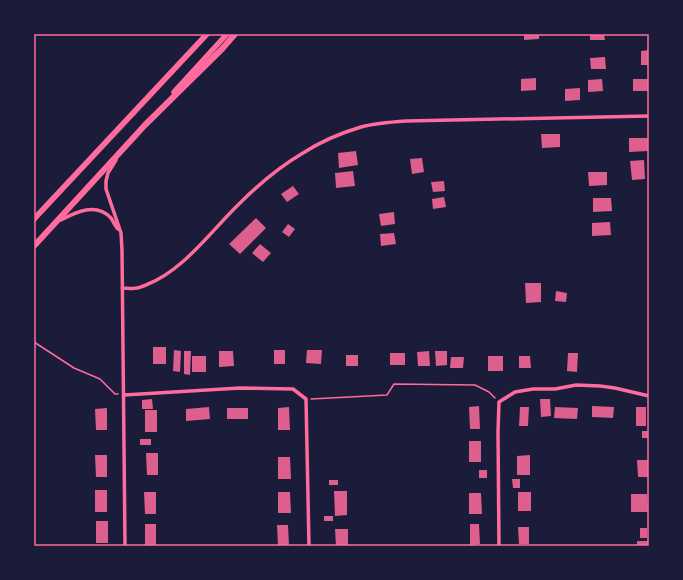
<svg xmlns="http://www.w3.org/2000/svg" width="683" height="580" viewBox="0 0 683 580" font-family="'Source Serif 4',serif">
	<rect width="100%" height="100%" fill="#1b1b3a"/>
	<!-- building -->
	<path fill="#dd5f8e" d="M524 34H539V39L524 40Z
		M590 34H604L605 40H590Z
		M649 50V65H641V51Z
		M605 57 606 69H591L590 58Z
		M536 78V90L521 91V79Z
		M602 79 603 91 588 92V80Z
		M633 79H648V91H633Z
		M580 88V100L565 101V89Z
		M541 134H560V147L542 148Z
		M629 138H648V151L629 152Z
		M356 151 358 165 339 168 338 153Z
		M422 158 424 172 412 174 410 159Z
		M644 160 645 179 632 180 630 161Z
		M353 171 355 186 336 188 335 173Z
		M588 172H607V185L589 186Z
		M444 181 445 191 433 192 431 182Z
		M293 186 299 194 287 202 281 194Z
		M444 197 446 207 433 209 432 199Z
		M593 198H611L612 211 593 212Z
		M394 212 395 224 381 226 379 214Z
		M256 218 266 228 240 254 229 244Z
		M610 222 611 235 592 236V223Z
		M288 224 295 229 289 237 282 232Z
		M394 233 396 244 381 246 380 234Z
		M260 244 271 253 263 262 252 253Z
		M525 283H541V302L526 303Z
		M556 291 567 293 566 302 555 301Z
		M153 347H166V364H153Z
		M174 350 181 351 180 372 173 371Z
		M274 350H285V364H274Z
		M307 350H322L321 364 306 363Z
		M184 351H191L190 375 184 374Z
		M219 351H233L234 366 219 367Z
		M429 351 430 366H418L417 352Z
		M435 351H447V365L436 366Z
		M390 353H405V365H390Z
		M568 353H578L577 372 567 371Z
		M346 355H358V366H346Z
		M192 356H206V372H192Z
		M488 356H503V371H488Z
		M519 356H530L531 368H519Z
		M451 357H464L463 368H450Z
		M152 399 153 409H142V400Z
		M540 399H550L551 416 541 417Z
		M479 406 480 429H470L469 407Z
		M592 406 614 407 613 418 592 417Z
		M209 407 210 419 186 421V409Z
		M289 407 290 430H278V408Z
		M520 407H529L528 426H519Z
		M555 407 578 408 577 419 554 418Z
		M636 407H646V426H636Z
		M107 408V430H96L95 409Z
		M227 408H248V419H227Z
		M145 410H157V432H145Z
		M642 431H649V438H642Z
		M140 439H151V445H140Z
		M469 441H481V462H469Z
		M146 453H158V475H147Z
		M95 455H107V477H96Z
		M530 455V475H517V456Z
		M278 457H290L291 479H278Z
		M637 460H649V477H638Z
		M479 470H487V478H479Z
		M512 479H520V488H513Z
		M329 480H338V485H329Z
		M95 490H107V512H95Z
		M334 491H347V515L335 516Z
		M144 492H156V514H145Z
		M278 492H290L291 513H278Z
		M518 492H531V511H518Z
		M469 493H481L482 514H469Z
		M631 494H647L648 512H631Z
		M324 516H333V521H324Z
		M96 521H108V543H96Z
		M145 524H156V546H145Z
		M470 524H479L480 544 470 545Z
		M277 525H288L289 546H278Z
		M518 527H529V544H519Z
		M640 528H647V538H640Z
		M335 529H348V546H336Z
		M637 541H649V546H637Z"/>
	<g fill="none" stroke-linecap="round" stroke-linejoin="round">
		<!-- path -->
		<path stroke="#ff6b9d" stroke-width="1.5" d="M34 342 74 368 100 379 115 394H118
			M311 399 387 395 394 384 475 385 489 392 495 398"/>
		<!-- minor -->
		<path stroke="#ff6b9d" stroke-width="3.5" d="M116 160 108 173 106 181V189L121 233 122 250 125 546
			M61 220C76 212 96 202 111 218 113 221 115 226 118 229
			M122 288C127 288 133 289 137 288 140 288 143 286 146 285 183 271 211 231 239 204 258 185 279 167 303 153 320 142 341 133 361 127 376 123 391 122 406 121L649 116
			M124 395 240 388 293 389 306 399 309 546
			M499 546 498 432 499 402 515 392 533 389H555L576 385 600 386 615 388 649 396"/>
		<!-- primary -->
		<path stroke="#ff6b9d" stroke-width="5.5" d="M174 92 227 34
			M34 219 207 34"/>
		<!-- trunk -->
		<path stroke="#ff6b9d" stroke-width="6" d="M34 246 145 125 222 49 235 34"/>
	</g>
	<!-- border -->
	<rect width="683" height="580" fill="none" stroke="#1b1b3a" stroke-width="70"/>
	<rect x="35" y="35" width="613" height="510" fill="none" stroke="#ff6b9d" stroke-width="1.5"/>
</svg>
